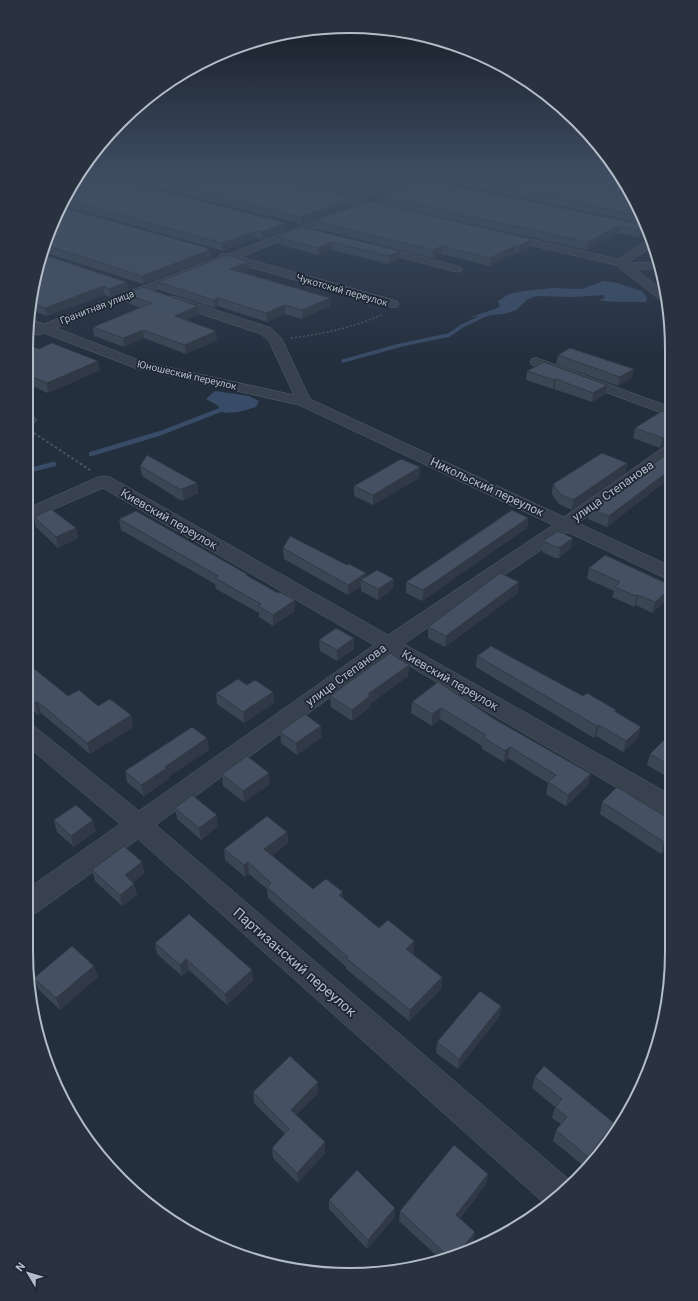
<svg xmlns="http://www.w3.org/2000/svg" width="698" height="1301" viewBox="0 0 698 1301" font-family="Roboto,sans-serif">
	<rect width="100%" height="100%" fill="#242f3e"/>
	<!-- water -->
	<path fill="#394c67" d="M604 281 617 283 642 291 647 298 646 302C630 301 614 303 599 300L605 298 603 295 574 297 537 296 528 299 516 310 504 314 470 317 495 309 500 306 498 301 509 294 523 291 553 288 581 289Z
		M215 391 249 396 259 401 256 407 239 412 224 413 217 405 206 399Z"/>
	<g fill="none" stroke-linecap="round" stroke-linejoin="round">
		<!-- stream-far1 -->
		<path stroke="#394c67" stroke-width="3.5" d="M343 361 401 345 449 335 462 326 492 312"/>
		<!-- stream -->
		<path stroke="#394c67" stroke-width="4.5" d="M91 454 161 433 228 407
			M27 471 54 464"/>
		<!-- minor casing -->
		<g stroke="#565f6c" stroke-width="1">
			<path id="minor" d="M429 177H442L440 179 404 193 401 194 396 191 398 189Z
				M324 191 395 208 396 210 391 213 321 196 319 194Z
				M344 210 348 211 349 213 348 215 240 257 397 301 399 304 397 307H389L229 261 56 328 144 362 294 395 269 341 261 334 168 303 166 300 168 297H176L271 328 282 339 310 399 564 517 664 447 670 445V458L578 523 670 566V579L663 577 567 532 404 644 671 795V816L662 814 389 654 156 825 572 1182 562 1195 546 1205 138 839 36 913 26 916V890L120 824 26 745V724L34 726 139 811 374 645 103 488 26 521V509L98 477 104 476 110 477 388 635 553 525 299 405 135 368 44 333 37 335 32 334 31 331 33 328 27 326 28 318 44 324 219 257 220 254H228Z
				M503 233 618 259 651 238 655 245 627 263 659 262 660 268 637 270 666 293 668 304 664 303 616 265 499 238 498 236Z
				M372 244 461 267 463 269 461 271 457 272 368 249 367 247Z
				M537 358 670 407V416L532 365 530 362 532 359Z
				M27 414 34 417 37 420 34 423 27 424Z"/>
		</g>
		<!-- path-far1 -->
		<path stroke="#44595c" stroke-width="1.5" stroke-dasharray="2 2" stroke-linecap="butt" d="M291 338C322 334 352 328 381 315"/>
		<!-- path -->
		<path stroke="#44595c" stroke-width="2" stroke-dasharray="2.5 2.5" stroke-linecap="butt" d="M34 433 90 470"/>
		<!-- minor -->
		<use href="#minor" fill="#38414e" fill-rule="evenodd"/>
	</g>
	<!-- wall -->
	<path fill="#3b4654" d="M115 177H259L351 198V205L301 224Z
		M267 177H424L418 178 416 181 366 199Z
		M439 177H564L627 188 645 224 439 180Z
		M573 177H621L627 188Z
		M69 188 286 230 261 240 256 238 223 251 62 205Z
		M382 197 645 225 648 231 647 233 640 238 618 233 587 250 382 204Z
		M61 207 208 248 211 258 143 284 43 252Z
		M317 221 531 247 518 253H515L489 266 441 254 433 258 317 229Z
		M302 227 399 259 389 264 332 250 318 255 278 244 277 237Z
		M37 265 126 282 128 290 110 297 104 295 47 316 30 310Z
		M250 269 242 273 330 298V306L302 319 285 314 267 322 218 306 215 308 159 290 158 282Z
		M125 294 199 314 186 320 217 340 186 354 144 338 124 347 94 336 93 327 141 308 126 302Z
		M27 344 39 349 100 370 48 393 32 386 27 388Z
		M558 355 632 378 618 386 556 364Z
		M527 371 607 385 606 394 592 402 554 389H553L526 380Z
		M670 413 660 448 633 438 635 428Z
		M670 452V478L607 527 588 519 590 509Z
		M627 463 625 473 572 510 559 504 552 494 553 484Z
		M140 466 197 483 198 493 184 500H180L142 476Z
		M420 467 419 478 373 505 354 496V486Z
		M34 517 76 528 78 538 58 548 36 527Z
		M528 518 527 528 422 601 406 593V582Z
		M119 519 247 576 278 593 295 600V611L273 626 259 617V613L216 589 215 584 121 530Z
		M573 538 571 548 559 558H555L542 552 543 541Z
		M283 548 347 565 366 573V577L393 589 378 600 361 591V586L348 595 284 559Z
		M589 568 670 585V597L652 613 636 605 634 607 612 597 614 591 587 579Z
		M518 593 445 647 428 638V627Z
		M319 640 354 649 337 661 320 651Z
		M477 656 583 696 616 710V712L641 727 638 738 623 752 596 736 594 738 476 667Z
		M26 664 68 696 98 706 131 715 133 727 90 754 41 713 38 715 26 704Z
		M409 665 408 676 370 704V707L352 721 331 707 330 696Z
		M273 692 274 703 244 723 217 704 216 693Z
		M412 702 496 720 591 774 588 785 566 806 546 794 548 783 508 758 504 762 482 749V746L440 719 432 726 411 713Z
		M280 732 322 737 297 755 281 743Z
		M207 738 209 750 168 777 169 779 144 796 127 782 125 771Z
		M671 741V779L647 765 650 754Z
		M222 774 270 784 244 802 223 786Z
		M602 802 671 820V843L661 854 600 814Z
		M175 808 218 826 201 840 177 819Z
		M54 820 96 831 74 847 57 832Z
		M287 832 288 843 272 856 313 889 343 899 379 928 414 941V953L412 954 442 977 441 989 409 1021 346 969V967L268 898 267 889 249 874 245 877 225 860 224 849Z
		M92 870 145 873 133 882 134 884 137 895 122 906 95 881Z
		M155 943 253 981 227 1005 189 970 182 976 157 954Z
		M94 966 98 977 60 1010 38 989 34 978Z
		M501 1006 499 1017 458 1069 436 1053 437 1042Z
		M535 1077 610 1133 585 1167 553 1141 556 1130 561 1124 552 1118 555 1107 532 1088Z
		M253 1092 318 1093 296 1115 325 1153 298 1183 273 1158 272 1148 285 1134 254 1103Z
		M488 1174 486 1184 460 1218 475 1232 473 1241 465 1252 439 1258 399 1221 400 1211Z
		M329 1200 394 1218 367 1249 329 1209Z"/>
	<!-- shaded-wall -->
	<path fill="#303945" d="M408 177H424L418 178 416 181 366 199V192Z
		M351 198V205L301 224V217Z
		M286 223V230L261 240V232Z
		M620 225 618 233 587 250 588 242Z
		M646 227 648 231 647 233 640 238 641 230Z
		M256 231V238L223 251 222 243Z
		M532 239 531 247 518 253 519 246Z
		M331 242 332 250 318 255V248Z
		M516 245 515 253 489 266 490 258Z
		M442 246 441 254 433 258V250Z
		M208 248 209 251 210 250 211 258 143 284 142 276Z
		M400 251 399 259 389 264V256Z
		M249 262 250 269 231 277 230 269Z
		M126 282 128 290 110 297 109 289Z
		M103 286 104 295 47 316 45 308Z
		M218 298V306L215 308 214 300Z
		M330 298V306L302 319V310Z
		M285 305V314L267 322 266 313Z
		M198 306 199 314 176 324 175 316Z
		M143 330 144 338 124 347 123 338Z
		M216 331 217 340 186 354 185 345Z
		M98 361 100 370 48 393 47 383Z
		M634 369 632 378 618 386 620 377Z
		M30 376 32 386 27 388V378Z
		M556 379 554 389H553L554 380Z
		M607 385 606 394 592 402 593 393Z
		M670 435V444L660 448 663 438Z
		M627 463 625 473 572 510 573 500Z
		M420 467 419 478 373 505V495Z
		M670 470V478L607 527 609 516Z
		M197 483 198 493 184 500 182 489Z
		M528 518 527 528 422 601 423 590Z
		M76 528 78 538 58 548 56 537Z
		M573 538 571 548 559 558 560 547Z
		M366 573V583L361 580V586L348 595V585Z
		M394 579 393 589 378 600V589Z
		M519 582 518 593 445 647 446 636Z
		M670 589V597L652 613 655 602Z
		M638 595 636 605 634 607 636 596Z
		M295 600V611L273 626V615Z
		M26 609 28 615 26 616Z
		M354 638V649L337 661V650Z
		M409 665 408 676 370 704V707L352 721V710L368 694Z
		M273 692 274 703 244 723 243 712Z
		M38 702 41 713 38 715 35 703Z
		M441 708 440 719 432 726V714Z
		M131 715 133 727 90 754 87 743Z
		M599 725 596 736 594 738 597 726Z
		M321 726 322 737 297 755 296 743Z
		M641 727 638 738 623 752 626 741Z
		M207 738 209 750 168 777 169 779 144 796 141 785 165 767Z
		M510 747 508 758 504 762 505 751Z
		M269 773 270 784 244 802 243 791Z
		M591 774 588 785 566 806 568 795Z
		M217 815 218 826 201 840 199 828Z
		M93 820 96 831 74 847 71 836Z
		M287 832 288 843 265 861 264 849Z
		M671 835V843L661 854 664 842Z
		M142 862 145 873 127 886 125 875Z
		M248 862 249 874 245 877 244 865Z
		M26 864H27L30 875 26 878Z
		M134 884 137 895 122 906 120 895Z
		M343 892V903L339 895Z
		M414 941V953L406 960V949Z
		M186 959 189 970 182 976 180 965Z
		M94 966 98 977 60 1010 56 998Z
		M252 970 253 981 227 1005 225 994Z
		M442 977 441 989 409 1021 410 1010Z
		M501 1006 499 1017 458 1069 459 1059Z
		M318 1082V1093L292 1120 291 1110Z
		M614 1123 610 1133 585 1167 588 1157Z
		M325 1142V1153L298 1183 297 1173Z
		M488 1174 486 1184 454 1224 456 1215Z
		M395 1208 394 1218 367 1249 368 1240Z
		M475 1232 473 1241 465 1252 458 1254Z"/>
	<!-- building -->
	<path fill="#455162" stroke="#303945" d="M77 177H106L286 223 261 232 256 231 222 243 64 199 69 188Z
		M140 177H259L351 198 301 217Z
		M297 177H408L366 192Z
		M455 177H564L627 188 640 216Z
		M607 177H621L623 180Z
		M425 180 645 225 646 227 641 230 620 225 588 242 382 197Z
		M367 201 532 239 519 246 516 245 490 258 442 246 433 250 317 221Z
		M61 207 208 248 206 249 210 250 142 276 45 245Z
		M302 227 400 251 389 256 331 242 318 248 277 237Z
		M42 254 126 282 109 289 103 286 45 308 31 303 37 265Z
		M227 255 249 262 230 269 330 298 302 310 285 305 266 313 218 298 214 300 158 282Z
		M143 287 198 306 175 316 216 331 185 345 143 330 123 338 93 327 152 303 125 294Z
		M52 343 98 361 47 383 30 376 27 378V344L39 349Z
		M570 348 634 369 620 377 558 355Z
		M544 362 607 385 593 393 556 379 554 380 527 371Z
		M662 411 670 413V435L663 438 635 428Z
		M670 452V470L609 516 590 509Z
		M602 453 627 463 573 500 560 494 553 484Z
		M147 455 197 483 182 489H179L140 466Z
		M401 459 420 467 373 495 354 486Z
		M51 509 76 528 56 537 34 517Z
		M512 510 528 518 423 590 406 582Z
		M136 511 247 574 246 575 278 593 280 592 295 600 273 615 258 606 261 604 215 578 218 576 119 519Z
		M558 531 573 538 560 547H556L543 541Z
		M290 536 347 565 349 564 366 573 348 585 283 548Z
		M605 555 670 585V589L655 602 638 595 636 596 615 587 620 582 589 568Z
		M377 570 394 579 378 589 361 580Z
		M500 573 519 582 446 636 428 627Z
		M336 628 354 638 337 650 319 640Z
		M491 646 583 696 587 693 616 710 614 711 641 727 626 741 599 725 597 726 477 656Z
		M390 653 409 665 368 694 370 696 352 710 330 696Z
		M27 663 68 696 79 690 98 706 110 699 131 715 87 743 38 702 35 703 26 696V664Z
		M238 679 247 685 255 680 273 692 243 712 216 693Z
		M438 682 496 720 591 774 568 795 548 782 556 775 510 747 505 751 483 737 486 735 441 708 432 714 412 702Z
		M305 714 321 726 296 743 280 732Z
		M192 727 207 738 165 767 167 768 141 785 125 771Z
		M664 740 669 743 671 741V766L650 754Z
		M247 756 269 773 243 791 222 774Z
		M617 787 671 820V835L664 842 602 802Z
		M192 795 217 815 199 828 175 808Z
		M76 805 93 820 71 836 54 820Z
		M267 816 287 832 264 849 313 889 326 879 343 892 339 895 379 928 388 920 414 941 406 949 442 977 410 1010 346 958 348 957 267 887 271 883 248 862 244 865 224 849Z
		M124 846 142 862 125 875 134 884 120 895 92 870Z
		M189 914 252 970 225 994 186 959 180 965 155 943Z
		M72 946 94 966 56 998 34 978Z
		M480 991 501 1006 459 1059 437 1042Z
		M290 1056 318 1082 291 1110 325 1142 297 1173 272 1148 289 1129 253 1092Z
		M544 1066 614 1123 588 1157 556 1130 567 1117 555 1107 562 1099 535 1077Z
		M454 1145 488 1174 456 1215 475 1232 458 1254 448 1256 400 1211Z
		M357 1170 395 1208 368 1240 329 1200Z"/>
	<!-- sky -->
	<linearGradient id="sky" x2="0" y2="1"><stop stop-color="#141a22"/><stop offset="0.49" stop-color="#3f4d63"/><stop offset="1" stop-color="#3f4d63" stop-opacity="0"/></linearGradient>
	<rect width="698" height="359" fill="url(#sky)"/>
	<g text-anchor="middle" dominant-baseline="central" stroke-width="3.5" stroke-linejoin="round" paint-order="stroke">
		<!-- far-street labels -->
		<g font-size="10" fill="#b4bcc9" stroke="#1d2633">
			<text transform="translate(342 290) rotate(16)">Чукотский переулок</text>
			<text transform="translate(97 307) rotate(-21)">Гранитная улица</text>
			<text transform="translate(187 375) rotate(13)">Юношеский переулок</text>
		</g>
		<!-- street labels -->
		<g font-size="12" fill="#b4bcc9" stroke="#1d2633">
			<text transform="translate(487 487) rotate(25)">Никольский переулок</text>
			<text transform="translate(613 491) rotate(-35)">улица Степанова</text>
			<text transform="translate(169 519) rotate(30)">Киевский переулок</text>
			<text transform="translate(346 675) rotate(-36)">улица Степанова</text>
			<text transform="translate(450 680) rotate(30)">Киевский переулок</text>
		</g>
		<!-- near-street labels -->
		<g font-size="14" fill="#b4bcc9" stroke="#1d2633">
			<text transform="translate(295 962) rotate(41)">Партизанский переулок</text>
		</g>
	</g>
	<!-- crop -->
	<path d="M0 0H698V1301H0ZM349 33H349A316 316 0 0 1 665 349V952A316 316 0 0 1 349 1268H349A316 316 0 0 1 33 952V349A316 316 0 0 1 349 33Z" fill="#29323f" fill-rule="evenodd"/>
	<path fill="none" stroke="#b4bcc9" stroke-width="2" d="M349 33H349A316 316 0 0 1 665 349V952A316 316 0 0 1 349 1268H349A316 316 0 0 1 33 952V349A316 316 0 0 1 349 33Z"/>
	<!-- north arrow -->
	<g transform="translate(28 1273) rotate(308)" stroke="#1d2633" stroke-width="3" paint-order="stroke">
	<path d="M0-3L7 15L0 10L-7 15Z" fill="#b4bcc9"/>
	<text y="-6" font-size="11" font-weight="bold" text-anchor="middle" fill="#b4bcc9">N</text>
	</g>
</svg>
